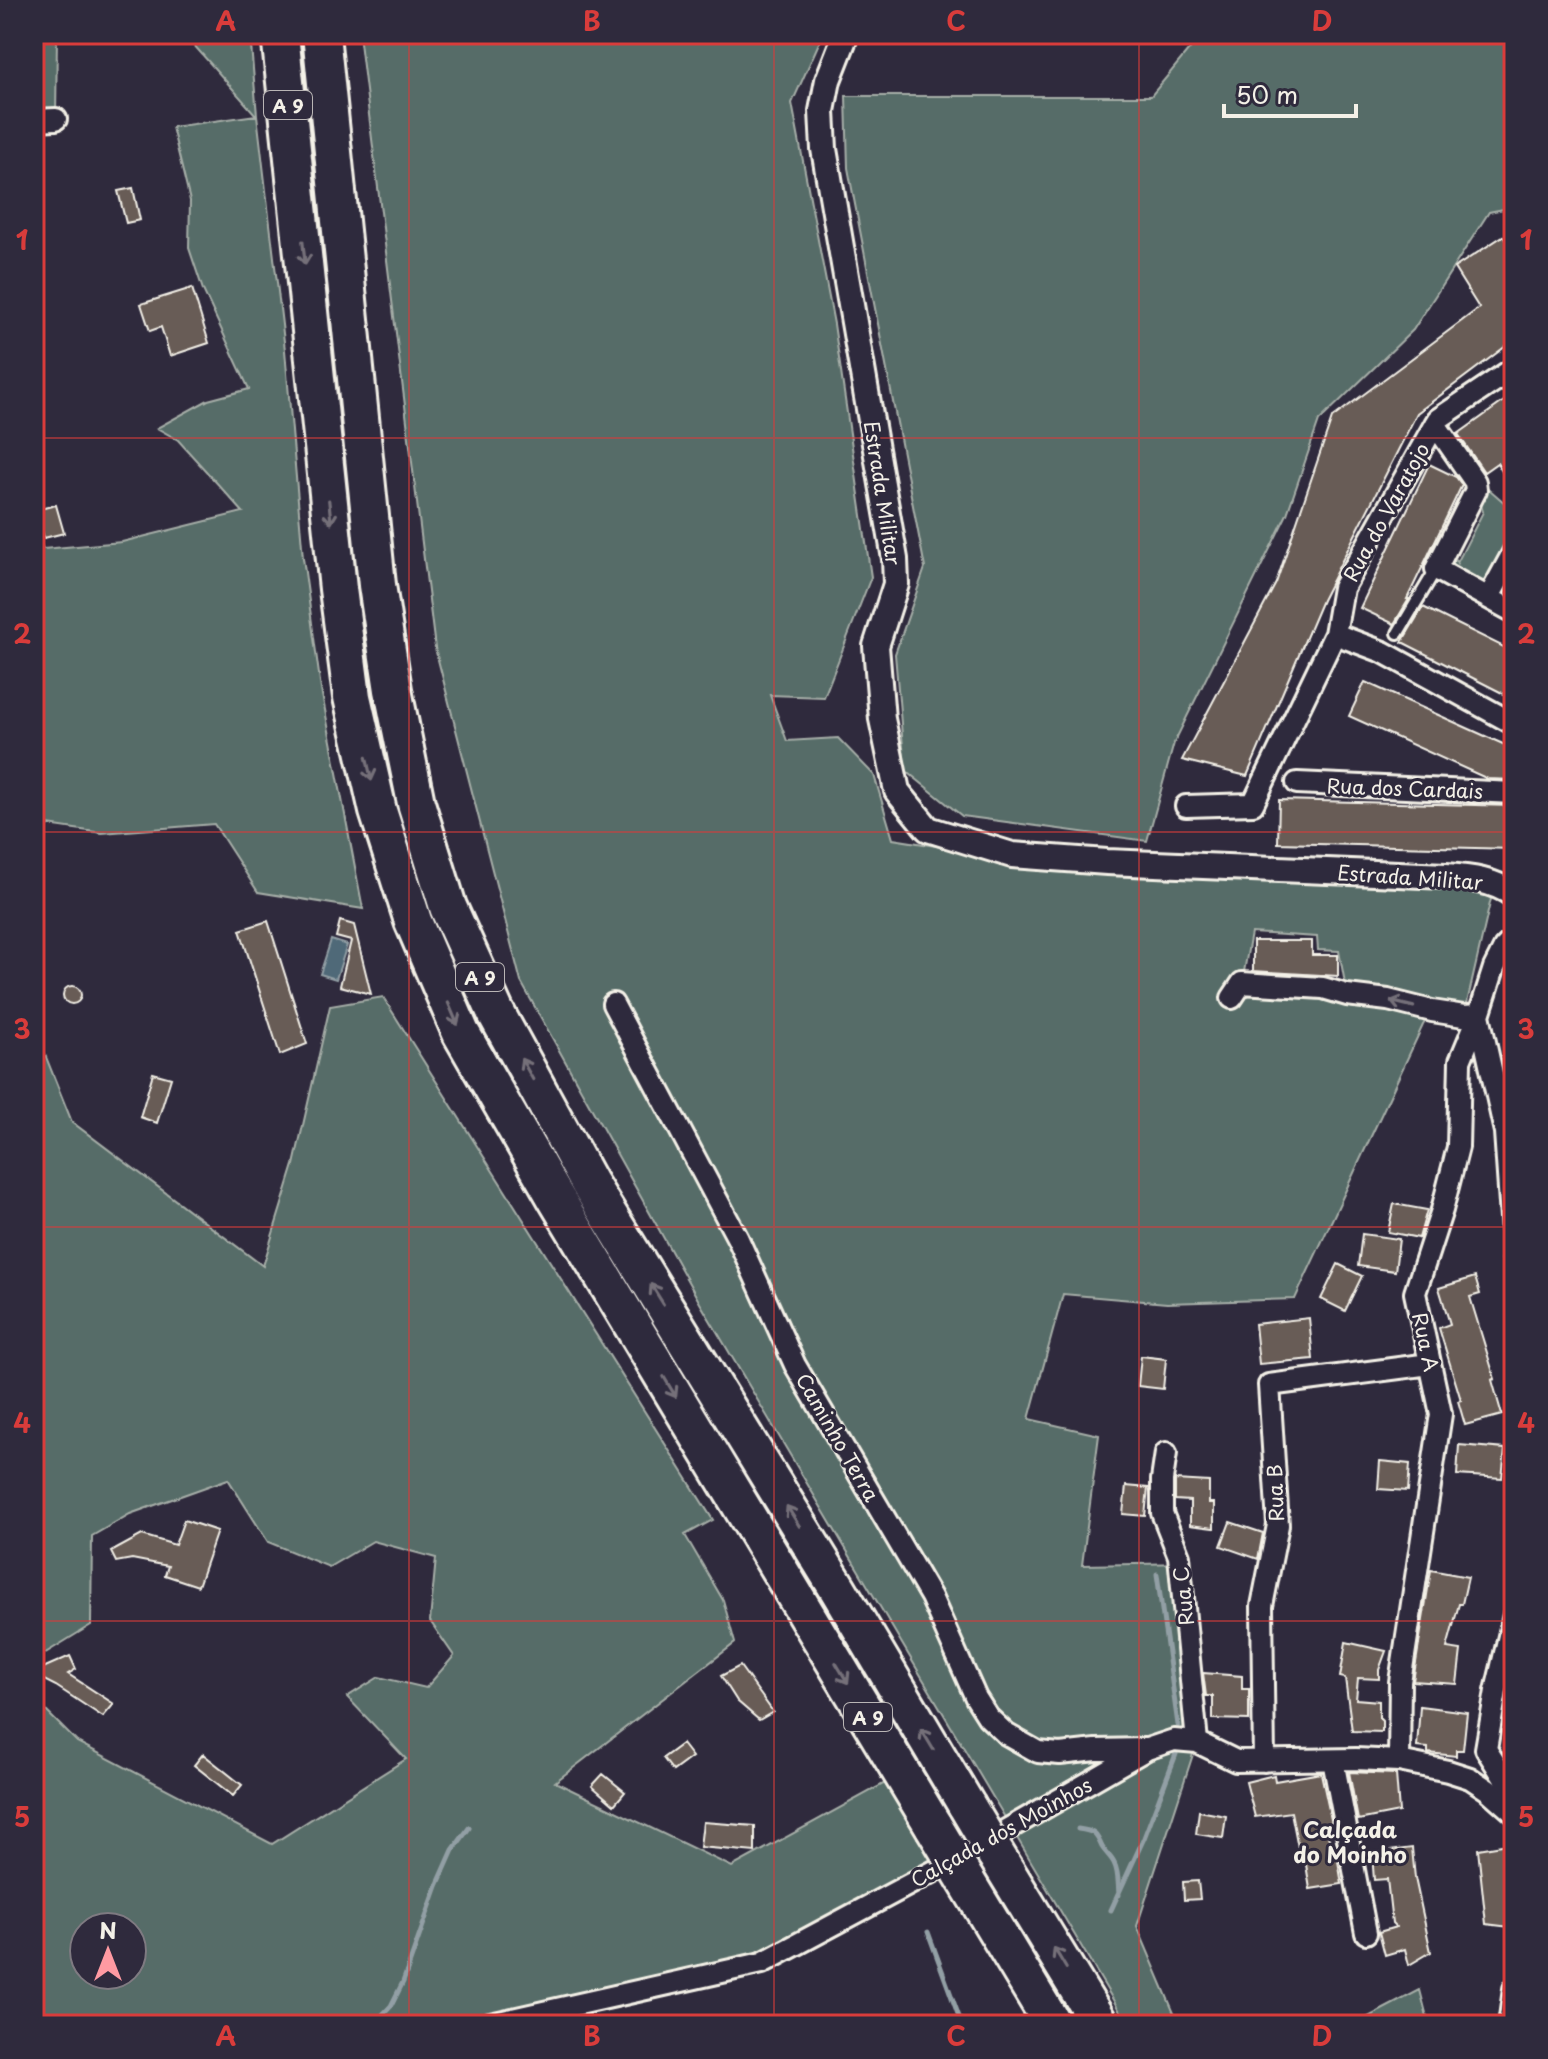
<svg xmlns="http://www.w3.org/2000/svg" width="1548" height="2059" viewBox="0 0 1548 2059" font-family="'Playpen Sans',sans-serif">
	<rect width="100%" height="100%" fill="#2f2a3d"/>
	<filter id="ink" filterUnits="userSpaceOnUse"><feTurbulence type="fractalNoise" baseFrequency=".0125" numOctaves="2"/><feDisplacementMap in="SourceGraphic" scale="16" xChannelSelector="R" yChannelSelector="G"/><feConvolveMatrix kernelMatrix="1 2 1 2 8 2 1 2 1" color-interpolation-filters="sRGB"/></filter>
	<g filter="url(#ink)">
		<!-- green -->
		<path fill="#576c67" stroke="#a6aea8" stroke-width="2" fill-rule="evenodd" d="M34 34H57L56 119 34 120Z
			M184 34H250L257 115 285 350 303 558 321 689 363 909 258 892 214 824 102 833 34 823V530L43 549 122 542 243 512 178 440 157 428 208 400 249 389 203 290 189 248 190 201 172 127 256 115Z
			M359 34H823L792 103 834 324 871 577 824 697 770 695 787 741 838 738 874 775 893 839 1086 870 1493 890 1464 1016 1432 1011 1423 1025 1295 1299 1167 1303 1063 1294 1029 1419 1099 1435 1082 1565 1188 1563 1197 1742 1137 1926 1179 2025H1128L700 1303 521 982 435 648ZM1251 933 1317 937 1318 950 1339 951 1347 994 1305 987 1233 998 1242 983Z
			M1202 34H1514V207L1489 212 1413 330 1319 421 1287 514 1174 743 1147 841 962 816 905 770 895 654 925 568 848 168 846 96H1151Z
			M1482 483 1514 511V535L1484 586 1448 568 1452 552 1457 563 1483 512 1479 497Z
			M383 997 713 1520 685 1535 723 1600 735 1643 555 1782 732 1867 885 1783 940 1868 762 1963 504 2025H34V1699L77 1742 272 1844 406 1759 347 1697 379 1677 426 1688 454 1656 430 1621 436 1558 373 1541 329 1567 268 1542 228 1479 130 1514 92 1536 91 1625 34 1660V1027L72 1122 263 1266 294 1165 330 1006ZM84 1927H132V1975H84Z
			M1420 1990 1429 2025H1353Z"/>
		<!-- water -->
		<path fill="#506978" stroke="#929fa5" stroke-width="2" d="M331 940 347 945 336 979 320 974Z"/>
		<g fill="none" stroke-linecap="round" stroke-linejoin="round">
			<!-- stream -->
			<path stroke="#929fa5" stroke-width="5" d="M1157 1574 1178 1725
				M1078 1829C1094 1831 1096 1833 1102 1847 1105 1852 1111 1857 1114 1863 1119 1872 1118 1885 1119 1895
				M1111 1910 1144 1838 1176 1754
				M928 1932 962 2025
				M373 2025 391 2006 403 1982 437 1886 453 1850 469 1828"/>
		</g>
		<!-- building -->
		<path fill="#685b57" stroke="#f4f1e8" stroke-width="2" d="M133 188 140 220 126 223 118 191Z
			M1503 236 1514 254V340L1417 413 1322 600 1247 776 1182 760 1276 583 1332 418 1479 308 1454 268Z
			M192 288 209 343 170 356 161 327 150 331 141 304Z
			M1514 394V491L1497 463 1484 472 1458 434Z
			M1429 464 1456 477 1462 485 1407 599H1409L1394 624 1360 608Z
			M56 505 64 533 44 538 36 510Z
			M1423 607 1514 652V699L1402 642Z
			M1365 682 1514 749V780L1488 779 1349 716Z
			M1279 800 1514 806V849L1278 843Z
			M268 921 307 1044 280 1055 240 930Z
			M340 921 354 925 371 994 340 986 351 941 336 937Z
			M1253 941H1312V955H1338V976L1253 971Z
			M63 995a9 9 0 1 1 18 0a9 9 0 1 1-18 0Z
			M153 1073 171 1078 157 1123 140 1117Z
			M1394 1204 1427 1210 1419 1238 1388 1232Z
			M1362 1234 1399 1239 1395 1271 1358 1266Z
			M1338 1264 1362 1276 1345 1311 1321 1299Z
			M1475 1277 1480 1294 1470 1297 1495 1379 1492 1380 1502 1415 1465 1425 1458 1401 1461 1400 1439 1328 1450 1324 1439 1288Z
			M1309 1318 1313 1359 1259 1364 1255 1324Z
			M1141 1356 1166 1359 1163 1389 1138 1386Z
			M1459 1445 1505 1449 1502 1478 1457 1475Z
			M1380 1461 1410 1464 1408 1491 1378 1489Z
			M1175 1480 1209 1482V1503H1214V1528L1190 1525V1501L1175 1500Z
			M1126 1486 1148 1488 1145 1516 1123 1514Z
			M184 1520 217 1531 198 1586 165 1575 168 1566 132 1559 116 1562 111 1552 142 1535 175 1545Z
			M1230 1522 1263 1533 1258 1559 1221 1546Z
			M1431 1570 1468 1577 1462 1604H1459L1447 1648 1461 1650 1457 1684 1413 1681Z
			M1346 1642 1386 1651 1379 1670V1679L1358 1678 1356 1699 1379 1701V1718L1382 1721V1732L1352 1731 1345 1678 1340 1677Z
			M70 1656 76 1669 68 1674 114 1704 103 1717 56 1686 34 1675V1672Z
			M740 1666 773 1712 759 1720 737 1701 721 1676Z
			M1203 1673 1242 1676V1689H1249V1720L1213 1719V1696H1206Z
			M1420 1706 1467 1712 1463 1750H1456V1756L1428 1753V1748L1417 1747Z
			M682 1744 692 1757 673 1771 663 1758Z
			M203 1754 242 1785 233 1796 194 1765Z
			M1349 1772 1396 1774 1399 1812 1358 1820Z
			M1321 1773 1332 1824 1325 1826 1334 1855H1337L1342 1884 1310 1889 1303 1846 1298 1847 1291 1812 1255 1817 1246 1782 1274 1775 1275 1781Z
			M603 1774 625 1792 614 1805 592 1786Z
			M1199 1811 1226 1816 1223 1838 1196 1834Z
			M703 1822 755 1826V1852L700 1847Z
			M1514 1843V1922L1510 1927 1486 1924 1478 1849Z
			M1412 1848 1415 1878 1431 1952 1409 1965 1405 1949 1385 1955 1379 1932 1396 1927 1392 1923 1387 1879 1374 1880 1372 1853Z
			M1198 1881 1200 1899 1184 1900 1183 1882Z"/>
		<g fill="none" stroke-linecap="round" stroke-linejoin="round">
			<!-- service casing -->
			<g stroke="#f4f1e8" stroke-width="16">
				<path id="service" d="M1398 633 1436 569"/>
			</g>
			<!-- minor casing -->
			<g stroke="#f4f1e8" stroke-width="26">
				<path id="minor" d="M34 120 56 119
					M1435 424 1475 482 1476 490 1436 569 1514 612
					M1489 597 1514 551
					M1335 634 1383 652 1514 724
					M1297 783 1514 793
					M1186 806 1253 804 1335 634 1343 588 1435 424 1438 419 1514 368
					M1232 998 1242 983 1323 988 1347 995 1388 1000 1432 1011 1464 1016 1479 1015 1505 1132 1514 1261
					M613 1004 738 1239 795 1365 931 1597 976 1698 988 1717 1006 1734 1038 1752 1060 1754 1096 1750 1145 1749
					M1166 1453 1162 1480V1513L1179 1556 1197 1742
					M1514 1615 1496 1691 1486 1749 1514 1794
					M1333 1760 1366 1933
					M1264 1761 1262 1606 1278 1525 1269 1385 1430 1364
					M1399 1761 1400 1682 1441 1414 1415 1293 1442 1210 1458 1147 1460 1061 1479 1015 1494 968 1504 948 1514 938
					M486 2025 762 1963 940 1868 1147 1749 1174 1740 1197 1742 1236 1761 1356 1759 1399 1761 1448 1771 1470 1778 1488 1790 1514 1813
					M1509 2025 1514 1989"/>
			</g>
			<!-- tertiary casing -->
			<g stroke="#f4f1e8" stroke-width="30">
				<path id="tertiary" d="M846 34 828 80 822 111 824 149 895 559 896 584 876 646 882 719 897 791 928 829 1012 855 1107 862 1446 876C1470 878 1494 880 1514 895"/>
			</g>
			<!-- motorway casing -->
			<g stroke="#f4f1e8" stroke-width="42">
				<path id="motorway" d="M280 34 338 589 352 697 378 811 413 921 461 1033 557 1200 934 1827
					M321 34 377 585 393 690 416 803 448 907 495 1011 589 1183 838 1589 967 1806
					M995 1853 1100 2025
					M965 1879 1053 2025"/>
			</g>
			<!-- service -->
			<use href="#service" stroke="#2f2a3d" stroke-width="10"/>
			<!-- minor -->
			<use href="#minor" stroke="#2f2a3d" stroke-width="20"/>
			<!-- tertiary -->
			<use href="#tertiary" stroke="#2f2a3d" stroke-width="24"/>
			<!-- motorway -->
			<use href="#motorway" stroke="#2f2a3d" stroke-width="36"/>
			<!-- motorway-bridge casing -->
			<g stroke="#f4f1e8" stroke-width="42" stroke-linecap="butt">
				<path id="motorway-bridge" d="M967 1806 995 1853
					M934 1827 965 1879"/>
			</g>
			<!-- motorway-bridge -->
			<use href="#motorway-bridge" stroke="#2f2a3d" stroke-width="36"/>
		</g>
		<!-- one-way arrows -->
		<defs><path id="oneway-shaft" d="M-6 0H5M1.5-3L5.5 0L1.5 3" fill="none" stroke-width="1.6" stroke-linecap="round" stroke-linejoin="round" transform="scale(2)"/></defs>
		<g stroke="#747079">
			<use href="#oneway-shaft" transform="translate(304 253) rotate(84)"/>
			<use href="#oneway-shaft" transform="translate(330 512) rotate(84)"/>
			<use href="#oneway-shaft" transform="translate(369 769) rotate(77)"/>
			<use href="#oneway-shaft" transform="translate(1402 1004) rotate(-166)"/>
			<use href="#oneway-shaft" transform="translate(453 1014) rotate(67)"/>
			<use href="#oneway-shaft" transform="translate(527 1069) rotate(-119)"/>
			<use href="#oneway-shaft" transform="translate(657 1294) rotate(-122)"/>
			<use href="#oneway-shaft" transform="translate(670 1387) rotate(59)"/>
			<use href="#oneway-shaft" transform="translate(793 1516) rotate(-122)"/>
			<use href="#oneway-shaft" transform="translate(842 1673) rotate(59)"/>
			<use href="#oneway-shaft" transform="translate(927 1739) rotate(-121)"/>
			<use href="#oneway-shaft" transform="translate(1060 1958) rotate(-121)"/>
		</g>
	</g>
	<!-- grid -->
	<path fill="none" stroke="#d93c3b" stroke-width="2" stroke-opacity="0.55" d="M409 34V2025M774 34V2025M1139 34V2025M34 438H1514M34 832H1514M34 1227H1514M34 1621H1514"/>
	<g text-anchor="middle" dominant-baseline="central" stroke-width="6" stroke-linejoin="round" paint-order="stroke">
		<!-- shield labels -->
		<g fill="#2f2a3d" stroke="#b9b5b5" stroke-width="2">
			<rect x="264" y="91" width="48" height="28" rx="6"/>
			<rect x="456" y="963" width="48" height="28" rx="6"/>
			<rect x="844" y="1703" width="48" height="28" rx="6"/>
		</g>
		<g font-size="18" font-weight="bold" fill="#f4f1e8">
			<text x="288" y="105">A 9</text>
			<text x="480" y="977">A 9</text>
			<text x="868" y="1717">A 9</text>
		</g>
		<!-- street labels -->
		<g font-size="20" fill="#f4f1e8" stroke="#2f2a3d">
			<text transform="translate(883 493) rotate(81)">Estrada Militar</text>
			<text transform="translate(1386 512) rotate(-61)">Rua do Varatojo</text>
			<text transform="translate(1405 788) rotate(2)">Rua dos Cardais</text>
			<text transform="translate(1410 877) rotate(4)">Estrada Militar</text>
			<text transform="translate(1426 1342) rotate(78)">Rua A</text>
			<text transform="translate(838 1437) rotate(60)">Caminho Terra</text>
			<text transform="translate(1275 1493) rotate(-92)">Rua B</text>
			<text transform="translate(1183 1596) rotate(-96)">Rua C</text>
			<text transform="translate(1001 1832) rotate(-29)">Calçada dos Moinhos</text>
		</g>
		<!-- neighbourhood labels -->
		<g font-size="22" font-weight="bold" fill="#f4f1e8" stroke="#2f2a3d">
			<text x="1350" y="1828">Calçada<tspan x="1350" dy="25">do Moinho</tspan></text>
		</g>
	</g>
	<!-- margin -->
	<rect width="1548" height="2059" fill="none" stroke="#2f2a3d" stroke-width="88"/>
	<!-- north arrow -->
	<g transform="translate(108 1951)"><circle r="38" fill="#2f2a3d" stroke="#7e7a81" stroke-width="2"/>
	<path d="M0-6L14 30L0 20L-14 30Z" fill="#ff9aa2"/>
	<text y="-12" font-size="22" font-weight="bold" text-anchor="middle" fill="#f4f1e8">N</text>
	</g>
	<!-- scale -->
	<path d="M1224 104v12h132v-12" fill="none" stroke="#f4f1e8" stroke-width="4"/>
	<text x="1236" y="104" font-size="24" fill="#f4f1e8" stroke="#2f2a3d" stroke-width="6" paint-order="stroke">50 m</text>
	<rect x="44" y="44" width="1460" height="1971" fill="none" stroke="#d93c3b" stroke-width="3"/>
	<g font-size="26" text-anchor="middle" font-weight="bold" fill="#d93c3b">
		<text x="226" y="31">A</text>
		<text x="592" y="31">B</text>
		<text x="956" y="31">C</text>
		<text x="1322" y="31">D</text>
		<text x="22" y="250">1</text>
		<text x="1526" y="250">1</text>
		<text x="22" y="644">2</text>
		<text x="1526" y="644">2</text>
		<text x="22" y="1039">3</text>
		<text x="1526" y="1039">3</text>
		<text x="22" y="1433">4</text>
		<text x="1526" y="1433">4</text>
		<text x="22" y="1827">5</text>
		<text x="1526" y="1827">5</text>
		<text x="226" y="2046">A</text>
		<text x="592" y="2046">B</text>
		<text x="956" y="2046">C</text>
		<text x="1322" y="2046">D</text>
	</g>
</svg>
